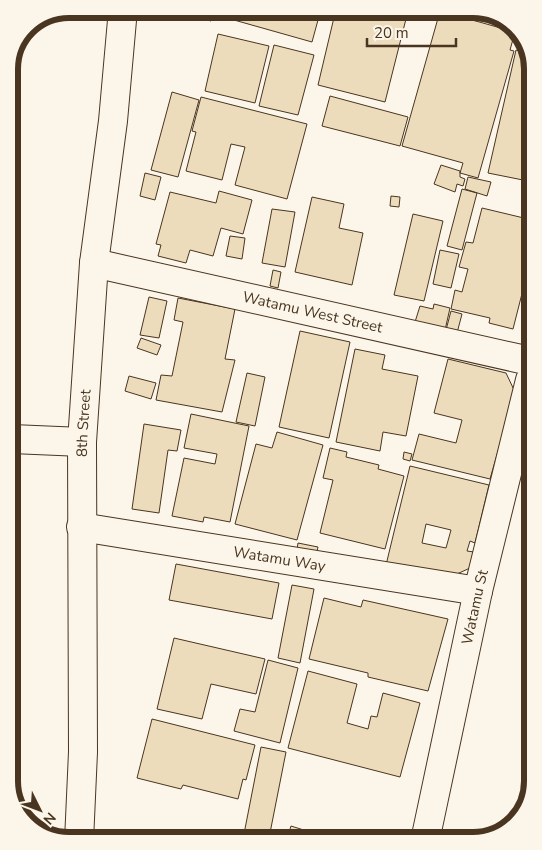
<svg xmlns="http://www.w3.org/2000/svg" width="542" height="850" viewBox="0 0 542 850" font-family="'Nunito Sans',sans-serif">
	<rect width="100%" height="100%" fill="#fbf6e9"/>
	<!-- building -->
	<path fill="#ecdcbc" stroke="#4a3520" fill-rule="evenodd" d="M186 9H214L211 21 185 13Z
		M321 9 312 42 234 20 236 14 217 10Z
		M336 9 408 11 385 102 318 85Z
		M440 11 515 32 510 50 514 51 478 178 460 173 463 163 402 146Z
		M218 34 269 46 255 103 205 91Z
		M274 45 314 55 298 115 259 106Z
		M516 50 527 53 528 181 488 173Z
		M172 92 199 100 178 177 151 170Z
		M330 96 408 117 400 146 322 126Z
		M201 97 307 124 287 199 235 185 245 147 231 144 222 180 186 171 196 132 192 131Z
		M441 165 460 171V177L465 179 463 186 457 184 455 192 434 184Z
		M145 173 161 177 155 200 140 196Z
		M468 177 491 182 487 196 465 189Z
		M462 189 477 193 462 250 447 246Z
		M219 191 252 200 243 234 221 228 213 256 190 250 186 263 158 256 161 245 156 244 170 192 216 203Z
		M391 196 400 197 399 207 390 206Z
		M312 197 344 204 339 228 363 233 352 285 295 272Z
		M482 208 528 219 529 266 513 329 489 323 490 318 451 309 455 290 462 292 468 269 459 267 466 242 473 243Z
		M272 209 295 212 285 267 262 263Z
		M413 214 443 221 424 301 394 295Z
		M230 236 245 238 242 259 226 256Z
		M440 250 459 254 451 288 433 284Z
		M273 270 281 272 278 288 270 286Z
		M527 283 529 284V305L522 303Z
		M149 297 167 301 159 338 140 335Z
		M178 298 235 309 225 359 235 360 222 412 156 400 161 375 172 376 183 322 174 320Z
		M434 304 450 308 445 330 415 322 420 306 433 309Z
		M451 311 462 314 457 333 446 330Z
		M300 331 350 342 329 438 279 427Z
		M141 338 161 345 157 355 137 348Z
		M355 349 385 355 382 369 418 376 406 436 383 432 380 451 336 442Z
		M448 359 506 373 515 392 490 479 412 460 419 434 456 443 462 420 434 413Z
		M247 373 265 377 255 426 236 422Z
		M129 376 156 383 151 399 125 391Z
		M191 414 249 426 230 522 204 517 203 522 172 516 184 458 215 464 217 454 184 448Z
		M144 424 181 430 177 451 168 450 159 513 132 509Z
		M277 432 323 445 297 540 235 524 256 444 272 448Z
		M330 448 347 452 346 457 379 465 378 469 404 476 385 549 320 533 333 480 323 478Z
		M404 452 412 454 410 461 403 459Z
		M410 466 489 485 475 543 470 541 467 551 474 552 470 568 446 579 386 565ZM426 524 451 530 446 548 422 543Z
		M298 543 318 547 315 560 296 556Z
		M176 564 279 583 272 619 169 600Z
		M292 585 314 589 300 663 278 658Z
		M324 598 361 607 363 600 448 619 428 691 368 677V673L309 659Z
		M174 638 265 659 256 694 211 684 202 719 157 709Z
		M268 660 298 668 280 743 234 731 240 709 255 712Z
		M308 671 357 684 347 723 368 729 371 716 377 717 383 693 420 703 400 777 288 748Z
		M152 719 255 745 246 780 243 779 238 799 183 785 181 789 137 778Z
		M261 747 286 752 269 838 243 839Z
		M291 826 326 837 287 838Z
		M277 832 287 836 286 838H274Z"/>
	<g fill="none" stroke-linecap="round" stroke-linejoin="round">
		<!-- minor casing -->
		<g stroke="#4a3520" stroke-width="30">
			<g id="minor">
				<path id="s1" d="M94 263 530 361"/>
				<path d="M12 439 82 442"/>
				<path id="s2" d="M81 527 478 591"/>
				<path id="s3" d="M426 836 478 591 530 380"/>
				<path id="s4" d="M79 841 83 752 82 442 94 263 113 121 123 9"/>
			</g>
		</g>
		<!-- minor -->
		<use href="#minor" stroke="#fbf6e9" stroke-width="28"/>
		<!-- rail casing -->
		<g stroke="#4a3520" stroke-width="5.5">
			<path id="rail" d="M521 816 533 767"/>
		</g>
		<!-- rail -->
		<use href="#rail" stroke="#fbf6e9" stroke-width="4" stroke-dasharray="11" stroke-linecap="butt"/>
	</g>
	<g text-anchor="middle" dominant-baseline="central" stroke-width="4" stroke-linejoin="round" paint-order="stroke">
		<!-- street labels -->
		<g font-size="15" fill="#4a3520" stroke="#fbf6e9">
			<text stroke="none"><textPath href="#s1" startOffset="224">Watamu West Street</textPath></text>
			<text stroke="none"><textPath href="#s4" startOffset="418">8th Street</textPath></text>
			<text stroke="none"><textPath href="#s2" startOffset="201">Watamu Way</textPath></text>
			<text stroke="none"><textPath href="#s3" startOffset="234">Watamu St</textPath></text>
		</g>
	</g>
	<!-- crop -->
	<path d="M0 0H542V850H0ZM69 18H473A51 51 0 0 1 524 69V781A51 51 0 0 1 473 832H69A51 51 0 0 1 18 781V69A51 51 0 0 1 69 18Z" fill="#fbf6e9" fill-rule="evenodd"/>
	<path fill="none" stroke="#4a3520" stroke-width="6" d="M69 18H473A51 51 0 0 1 524 69V781A51 51 0 0 1 473 832H69A51 51 0 0 1 18 781V69A51 51 0 0 1 69 18Z"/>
	<!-- north arrow -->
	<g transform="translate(40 810) rotate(132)" stroke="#fbf6e9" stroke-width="4" paint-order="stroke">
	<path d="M0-4L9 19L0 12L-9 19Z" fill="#4a3520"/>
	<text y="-8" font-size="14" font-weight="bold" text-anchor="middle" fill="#4a3520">N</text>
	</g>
	<!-- scale -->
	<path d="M367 38v8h89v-8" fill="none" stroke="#4a3520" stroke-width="2.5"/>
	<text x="374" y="38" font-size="15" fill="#4a3520" stroke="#fbf6e9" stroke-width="4" paint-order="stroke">20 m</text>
</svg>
